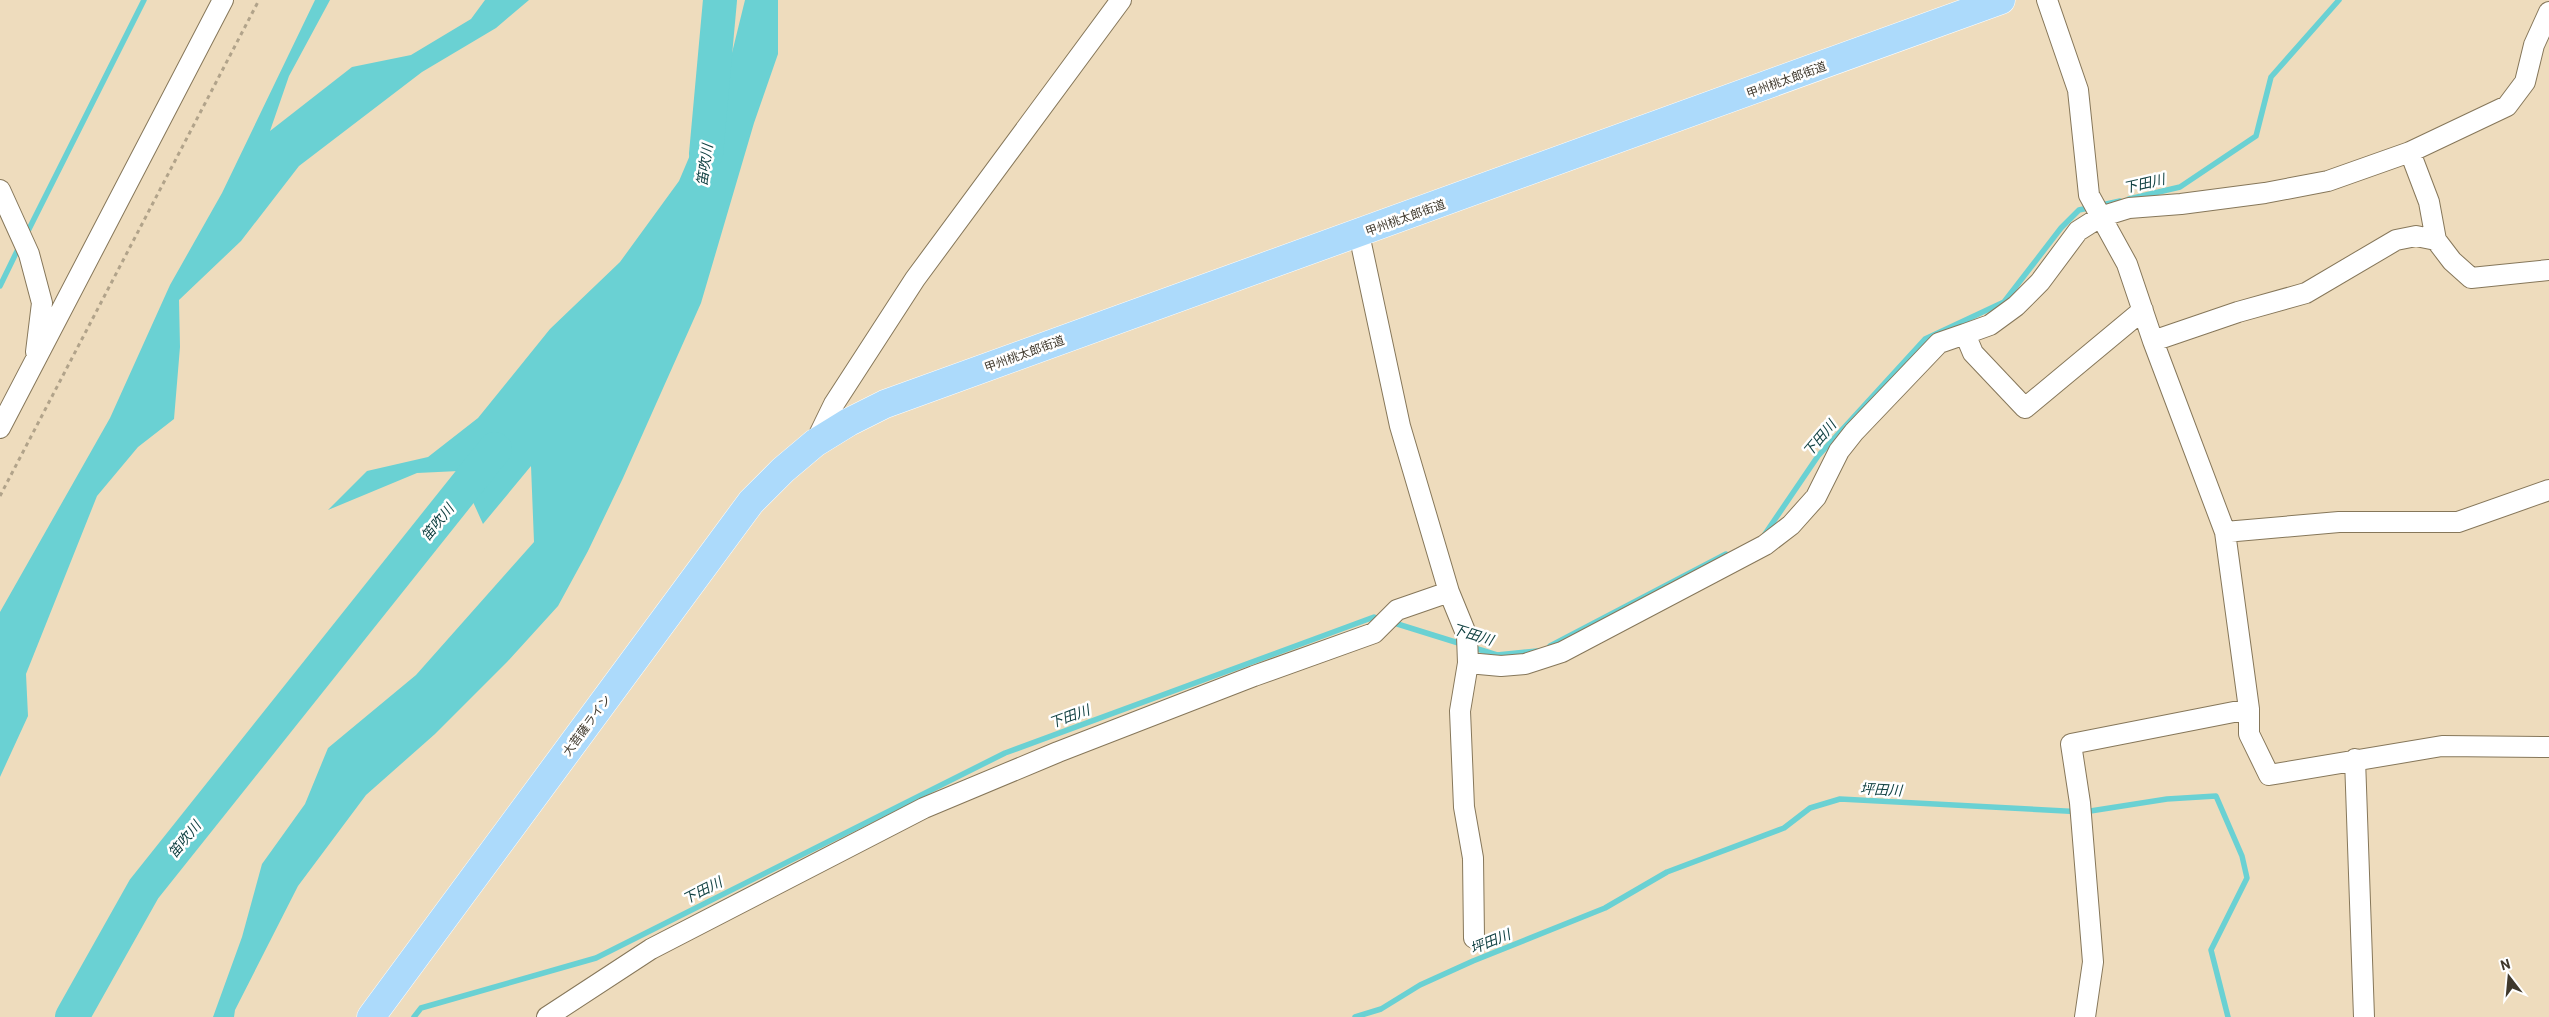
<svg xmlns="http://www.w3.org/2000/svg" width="2549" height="1017" viewBox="0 0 2549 1017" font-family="Barlow,'Noto Sans JP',sans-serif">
	<rect width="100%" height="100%" fill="#eedcbd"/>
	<!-- water -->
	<path fill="#6ad1d3" d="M315 0H330L289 76 270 131 352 67 411 55 471 19 485 0H529L496 28 422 72 299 166 241 241 179 300 180 347 174 419 138 447 97 496 26 674 28 716 0 777V612L110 418 170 285 222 193Z
		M745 0H778V54L754 123 701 303 623 478 588 551 558 606 507 662 435 734 366 795 298 886 235 1010 234 1017H213L242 937 262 864 305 804 328 748 416 675 534 542 531 466 483 524 459 471 417 473 328 510 367 471 428 457 478 418 550 329 620 262 679 181 730 61Z"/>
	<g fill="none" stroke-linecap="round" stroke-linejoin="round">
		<!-- stream -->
		<path stroke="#6ad1d3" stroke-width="5.5" d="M2129 199 2180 187 2256 136 2271 77 2339 0
			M26 235 144 0
			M0 286 20 245
			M1765 534 1818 456 1925 339 2004 302 2061 228 2079 210 2120 201
			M1391 622 1497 655 1537 651
			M1550 646 1726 554
			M414 1017 421 1008 596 958 1005 753 1374 617 1382 620
			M1355 1017 1381 1009 1420 985 1473 961 1605 908 1667 872 1784 828 1810 808 1840 799 2084 812 2167 799 2216 796 2242 856 2247 878 2211 950 2228 1017"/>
		<!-- river -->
		<path stroke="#6ad1d3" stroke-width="34" d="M706 154 720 0
			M72 1017 144 889 495 449"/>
		<!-- minor casing -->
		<g stroke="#86775a" stroke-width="22">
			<path id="minor" d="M2047 0 2078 90 2089 195 2127 264 2153 341 2225 532 2249 709V734L2269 775 2442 746 2549 747
				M2549 12 2534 45 2525 82 2507 106 2410 152 2429 202 2436 240 2452 261 2471 278 2549 270
				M0 190 29 254 42 303 36 352
				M2143 310 2025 408 1973 353 1965 334 1990 325 2016 306 2040 282 2078 231 2100 217 2129 208 2181 204 2265 193 2328 181 2410 152
				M2153 341 2238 312 2306 293 2396 240 2416 236 2436 240
				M0 428 223 0
				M815 443 834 404 915 279 1121 0
				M2225 532 2339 522H2458L2549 490
				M1449 592 1467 636 1468 663 1460 711 1464 807 1473 858 1474 938
				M1468 663 1501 666 1525 664 1562 652 1765 545 1791 525 1816 497 1839 451 1854 432 1939 343 1965 334
				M2355 759 2364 1017
				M547 1017 651 949 924 808 1058 752 1254 676 1374 633 1397 610 1449 592 1400 426 1359 234
				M2085 1017 2093 962 2080 803 2071 744 2249 709"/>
		</g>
		<!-- highway casing -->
		<g stroke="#fff" stroke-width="29">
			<path id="highway" d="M371 1017 751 502 783 470 815 443 849 422 885 404 2001 0"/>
		</g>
		<!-- path -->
		<path stroke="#b1a38a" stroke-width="3" stroke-dasharray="4 4" stroke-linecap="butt" d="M0 496 259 0"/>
		<!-- minor -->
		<use href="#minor" stroke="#fff" stroke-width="20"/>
		<!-- highway -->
		<use href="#highway" stroke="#acdafb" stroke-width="28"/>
	</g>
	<g text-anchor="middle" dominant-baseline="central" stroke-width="5" stroke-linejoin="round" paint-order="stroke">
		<!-- street labels -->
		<g font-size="12" fill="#3f382c" stroke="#fff">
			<text transform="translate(1786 79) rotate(-20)">甲州桃太郎街道</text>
			<text transform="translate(1405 217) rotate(-20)">甲州桃太郎街道</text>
			<text transform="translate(1024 353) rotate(-20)">甲州桃太郎街道</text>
			<text transform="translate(586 725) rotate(-54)">大菩薩ライン</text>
		</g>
		<!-- water labels -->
		<g font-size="14" font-style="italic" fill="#124243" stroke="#fff">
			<text transform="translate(704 165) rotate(-82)">笛吹川</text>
			<text transform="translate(2144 183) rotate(-13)">下田川</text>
			<text transform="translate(1819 438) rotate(-50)">下田川</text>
			<text transform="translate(437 522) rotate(-51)">笛吹川</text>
			<text transform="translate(1473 634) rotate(17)">下田川</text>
			<text transform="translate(1069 716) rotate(-20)">下田川</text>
			<text transform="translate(1881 789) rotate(3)">坪田川</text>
			<text transform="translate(184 839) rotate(-51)">笛吹川</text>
			<text transform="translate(702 890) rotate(-27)">下田川</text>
			<text transform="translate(1490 941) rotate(-22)">坪田川</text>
		</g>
	</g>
	<!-- north arrow -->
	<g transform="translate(2509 977) rotate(344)" stroke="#ffffff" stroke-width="4" paint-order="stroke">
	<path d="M0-4L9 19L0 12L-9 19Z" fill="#3f382c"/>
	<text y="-8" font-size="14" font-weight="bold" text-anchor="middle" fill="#3f382c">N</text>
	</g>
</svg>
